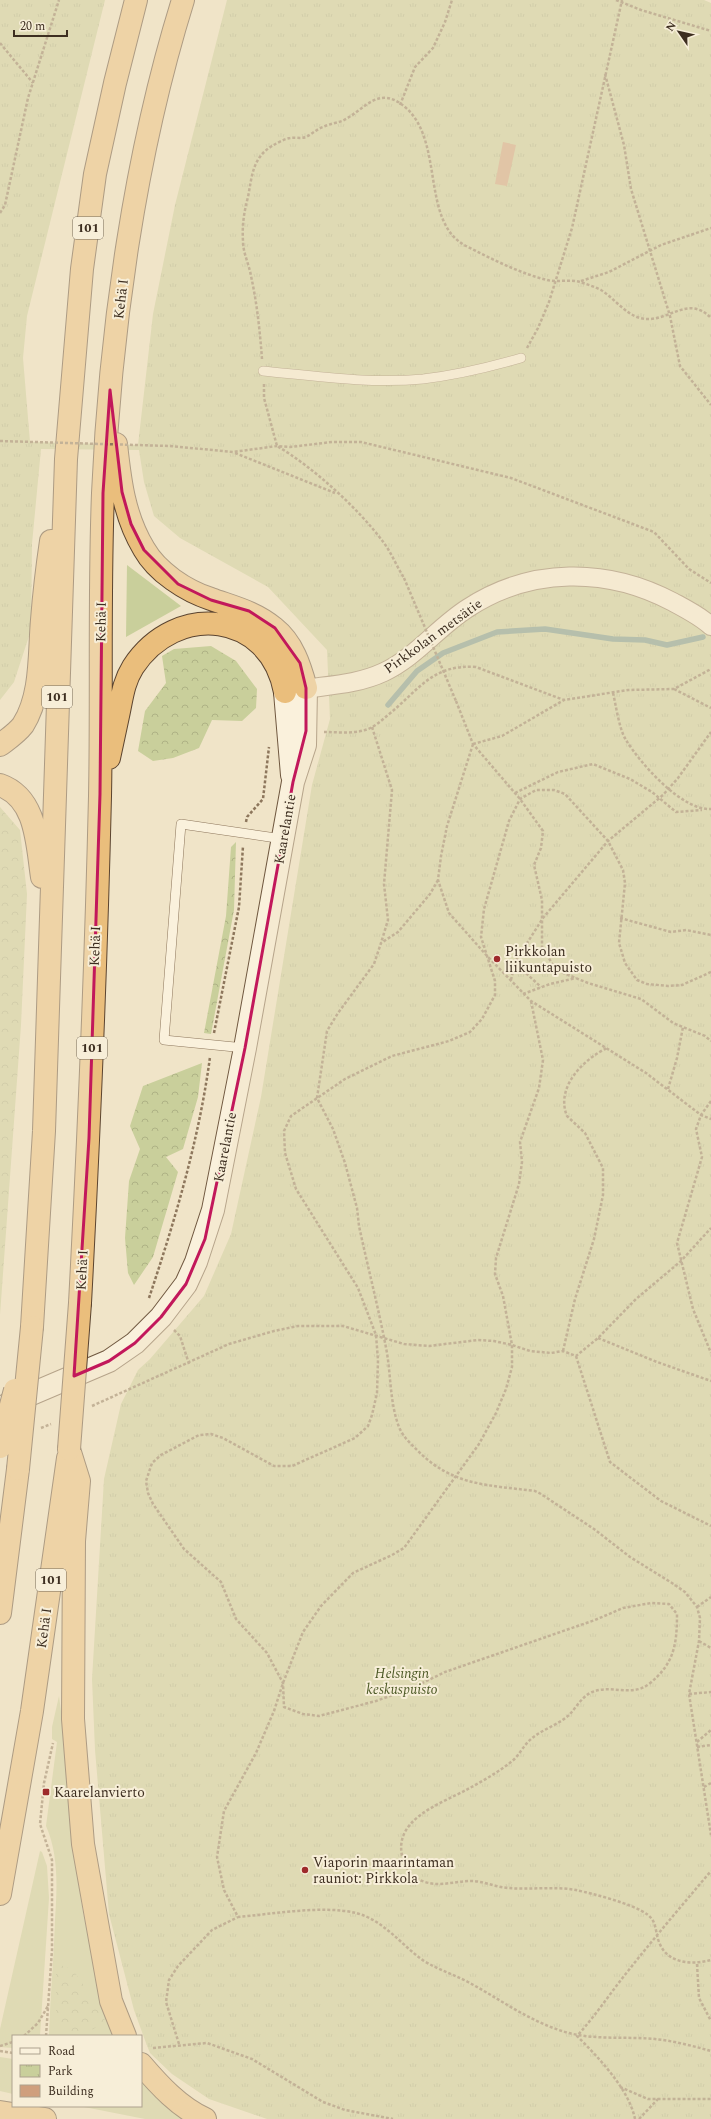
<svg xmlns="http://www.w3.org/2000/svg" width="711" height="2119" viewBox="0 0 711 2119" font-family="Spectral,serif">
	<defs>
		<pattern id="forest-crowns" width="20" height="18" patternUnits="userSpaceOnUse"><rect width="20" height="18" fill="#c9cf9b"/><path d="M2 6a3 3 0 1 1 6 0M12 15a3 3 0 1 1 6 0" fill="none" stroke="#aeb285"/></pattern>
		<pattern id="park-tufts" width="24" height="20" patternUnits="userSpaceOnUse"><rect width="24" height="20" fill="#c9cf9b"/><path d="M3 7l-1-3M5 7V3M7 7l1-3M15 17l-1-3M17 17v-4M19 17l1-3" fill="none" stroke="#aeb285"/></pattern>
	</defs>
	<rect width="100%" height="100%" fill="#f0e4c8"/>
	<!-- grass -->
	<path fill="#c9cf9b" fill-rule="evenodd" d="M127 565 181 606 126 637Z
		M59 1696C66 1743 68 1790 73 1838 79 1905 94 1972 114 2036H49C50 1997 54 1958 55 1920 57 1889 59 1855 46 1826L57 1742 52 1739V1727ZM56 1963 90 1995 105 2016Z
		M40 1851 42 1852 47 1866 49 1898 40 2036H13V2048L0 2047V2029Z
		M0 2057 13 2059V2094L0 2091Z
		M141 2080 187 2119H145L79 2106H141Z"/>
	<!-- forest -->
	<path fill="url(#forest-crowns)" d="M211 646 236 661 257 689 256 708 242 721 212 720 199 748 173 758 153 761 138 751 145 711 166 683 162 656 174 649Z
		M0 807 20 830 27 894 21 1025 0 1315Z
		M236 842 234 910 211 1034 204 1033 226 916 231 847Z
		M202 1063 198 1097 183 1149 166 1157 178 1172 153 1257 134 1285 128 1273 125 1238 129 1181 140 1149 130 1126 143 1086Z
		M56 1963 73 1970 105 2015 104 2024 91 2030 66 2034 56 2018Z"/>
	<!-- park -->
	<path fill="url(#park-tufts)" d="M0 0H105L27 316 23 358 30 442 138 445 153 314 175 205 227 0H704L711 3V2119H267L209 2099 172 2074 150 2053 146 2043 134 2010 109 1914 95 1750 92 1679 104 1479 121 1404 138 1370 150 1359 204 1296 231 1234 261 1097 312 785 330 719 327 650 268 587 180 538 154 516 144 482 139 450 41 449 32 544 31 630 14 682 0 700Z"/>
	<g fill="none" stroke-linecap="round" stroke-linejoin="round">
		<!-- stream -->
		<path stroke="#6f938a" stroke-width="5.5" d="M388 705 417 671 443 653 497 632 545 629 613 639 645 640 667 645 703 637"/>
	</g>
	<!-- building -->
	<path fill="#cf9f7d" d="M503 142 516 145 507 186 495 184Z"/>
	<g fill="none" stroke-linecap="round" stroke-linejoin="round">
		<!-- service casing -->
		<g stroke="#8d765c" stroke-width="10">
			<path id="service" d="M263 371C315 376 370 384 423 379 456 375 490 367 521 358
				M245 1048 164 1040 181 824 283 839"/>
		</g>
		<!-- minor casing -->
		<g stroke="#8d765c" stroke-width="20">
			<path id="minor" d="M292 691C324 685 354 686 384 672 416 657 438 627 468 608 531 567 607 567 673 602 686 609 700 616 711 626"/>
		</g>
		<!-- secondary casing -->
		<g stroke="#6f573f" stroke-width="24">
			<path id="secondary" d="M285 692 292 775
				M8 1404 109 1361 135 1343 161 1317 186 1284 196 1262 213 1210 245 1048 293 782 305 745 306 688"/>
		</g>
		<!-- trunk casing -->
		<g stroke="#5b4430" stroke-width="24">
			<path id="trunk" d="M116 444C120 481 124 516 144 549 157 572 186 591 211 599 233 607 255 612 274 628 293 643 300 666 306 688
				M0 745C8 739 17 733 23 725 42 695 39 654 42 620 44 594 47 568 51 541
				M109 758C112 744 115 730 118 716 122 698 123 683 133 667 176 601 270 611 285 692
				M0 785C37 798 37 844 42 877
				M80 1303C89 1134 96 965 100 796 102 695 99 594 103 493 110 332 135 154 183 0
				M32 1327 44 1131 66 459 82 269 95 174 115 83 136 0
				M69 1449 79 1481 74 1541 73 1719 83 1844 111 2001 125 2036
				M0 1613 18 1469
				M0 1894 32 1711 68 1458
				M141 2064C159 2085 179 2107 205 2119
				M0 2112 45 2119"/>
		</g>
		<!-- path -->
		<path stroke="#8d765c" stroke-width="2.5" stroke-dasharray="3 2" stroke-linecap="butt" d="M616 0 641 10 711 31
			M0 43 33 83
			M605 74 624 145 631 189 670 316 680 366 711 405
			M400 105 415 67 433 48 445 22 452 0
			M0 213 5 205 28 98 59 0
			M581 281 609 272 661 245 711 228
			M527 348 538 328 549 302 572 228 622 0
			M262 359C260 332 257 303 251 276 249 264 243 253 243 241 242 225 244 212 248 197 252 177 252 158 272 146 277 143 284 139 290 138 295 137 301 139 306 137 312 134 317 129 323 127 329 124 336 123 342 121 365 110 378 84 405 107 445 141 420 222 466 246 492 259 519 273 547 280 558 283 571 278 583 283 589 285 595 287 601 290 614 298 625 314 640 318 667 325 687 293 711 318
			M264 384V398L277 446C313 467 359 509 384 543 392 554 397 567 404 578
			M170 446 233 452 277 446 290 447 332 442H361L511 478 654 532 689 569 711 583
			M235 453 335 493
			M674 689 711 708
			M613 693C616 705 619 729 626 740 640 763 682 811 711 809
			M456 701 473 744 520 799 543 831 541 848 534 865 542 900V947L556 970 588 983 641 999 673 1023 705 1036 711 1041
			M372 727 392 790 384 884 388 920 381 943
			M324 732C337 732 352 734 365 730 373 728 381 721 388 715 419 690 432 664 476 667L564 700
			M473 744 447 826 441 856 438 880 449 913 487 956 531 1001 646 1073 701 1115 711 1119
			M473 744 502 736 564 700 628 690 674 689 711 669
			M515 793 558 772 593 764 630 779 652 792 676 812 702 810
			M246 822 247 817 263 799 269 747
			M438 880 430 894 398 932 381 943 374 964 338 1013 327 1031 317 1098 333 1129 345 1163 357 1208 359 1226C368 1268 379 1310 387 1353 391 1378 390 1403 399 1427 403 1437 411 1444 418 1451 453 1486 488 1485 535 1491L541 1494 594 1529 630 1557 672 1583 685 1592 697 1607 700 1618 699 1641 689 1694 711 1835
			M620 918 671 932 686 930 711 935
			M515 963 541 987
			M711 972 682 985 668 986 647 984 637 980 625 963 619 943 625 883 623 870 608 841 565 794 554 790H536L520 799 509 821 484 909 481 937 495 981V995L482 1019 470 1032 449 1041 392 1056 345 1079 291 1116 284 1131 285 1153 296 1189 358 1288 376 1335 378 1360 377 1393 372 1415 368 1426 355 1438 292 1466H274L223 1438 211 1434 199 1435 161 1455 152 1463 146 1481 148 1493 153 1504 184 1549 221 1582 236 1619 267 1653 283 1683 284 1707 303 1714 319 1716 376 1701 412 1688 445 1672 595 1620 623 1608 651 1603 669 1604 677 1614C677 1645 674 1664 649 1684 631 1698 610 1683 590 1693 581 1698 576 1708 569 1715 557 1726 539 1730 528 1742 522 1748 518 1757 511 1762 497 1773 481 1782 466 1790 440 1804 391 1820 403 1859 407 1871 413 1878 425 1882 441 1887 455 1881 471 1881 483 1881 495 1887 508 1888 530 1890 554 1886 576 1890 594 1894 634 1904 648 1915 657 1922 655 1932 659 1942 667 1964 692 1965 711 1960
			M511 980 515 962 543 918 608 841 663 795 678 778 711 732
			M523 994 550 984 576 978
			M531 1001 543 1060 539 1088 520 1142 522 1162 519 1184 496 1258 495 1274 503 1296 512 1345V1367L506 1389 496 1413 479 1444 404 1548 392 1555 353 1573 321 1606 303 1632 283 1683 274 1711 256 1753 224 1811 217 1857 224 1890 238 1917C272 1914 323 1905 356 1913 384 1920 401 1945 424 1961 439 1970 453 1974 468 1982 498 1998 526 2019 559 2030 589 2041 623 2036 655 2039 674 2041 693 2046 711 2051
			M214 1033 239 907 243 846
			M668 1089 677 1058 683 1027
			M711 1101 701 1115 696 1129 702 1157 677 1243 693 1309 711 1353
			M149 1298C175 1220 199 1140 210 1057
			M174 1330 180 1336 189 1364
			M598 1338 657 1362 711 1381
			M563 1351 575 1299 594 1239 603 1195V1168L585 1133 567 1116C555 1087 584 1059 607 1048
			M576 1356 610 1462 661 1501 711 1526
			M92 1406 229 1344 274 1331 298 1326H343L404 1344 429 1346 478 1340 494 1341 512 1345 530 1351 551 1353 563 1351 576 1356 598 1338 636 1299 681 1261 711 1228
			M41 1428 51 1424
			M697 1607 711 1597
			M699 1641 711 1648
			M689 1694 711 1692
			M697 1742 711 1730
			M697 1747 711 1745
			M704 1787 711 1783
			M697 1964 699 1998 711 2021
			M24 2036 38 2023 48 2006
			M46 2036 52 1950V1860L40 1824 44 1783 53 1743
			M179 2044 166 2002 169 1980 178 1966 212 1930 238 1917
			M0 2046 13 2042
			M153 2048 207 2043 252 2059 323 2102 345 2110 393 2119
			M0 2051 13 2053
			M620 2087 648 2099H711
			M635 2119C629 2089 598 2057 577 2036 596 2015 611 1992 628 1971 655 1937 683 1904 711 1871
			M639 2119 658 2099"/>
		<!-- service -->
		<use href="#service" stroke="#faf1dc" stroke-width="9"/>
		<!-- minor -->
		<use href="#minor" stroke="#faf1dc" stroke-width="18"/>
		<!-- secondary -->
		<use href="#secondary" stroke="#faf1dc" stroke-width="22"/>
		<!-- trunk -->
		<use href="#trunk" stroke="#eabe7c" stroke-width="22"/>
		<!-- trunk-bridge casing -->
		<g stroke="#5b4430" stroke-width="24" stroke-linecap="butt">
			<path id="trunk-bridge" d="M0 1447 15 1390
				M69 1449 80 1303
				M18 1469 32 1327"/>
		</g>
		<!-- path-bridge -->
		<path stroke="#8d765c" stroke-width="2.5" stroke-dasharray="3 2" stroke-linecap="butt" d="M0 441 170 446
			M404 578 456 701"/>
		<!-- trunk-bridge -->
		<use href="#trunk-bridge" stroke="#eabe7c" stroke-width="22"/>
	</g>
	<!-- marked area -->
	<path d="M0 0H711V2119H0ZM110 390 122 492 131 524 144 550 178 584 211 600 249 611 275 628 300 663 306 688V731L293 782 245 1048 205 1239 186 1284 161 1317 135 1343 109 1361 74 1376 89 1138 100 794 103 493Z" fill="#f0e4c8" fill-opacity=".55" fill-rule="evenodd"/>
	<path fill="none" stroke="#c2185b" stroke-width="3" stroke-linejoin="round" d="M110 390 122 492 131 524 144 550 178 584 211 600 249 611 275 628 300 663 306 688V731L293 782 245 1048 205 1239 186 1284 161 1317 135 1343 109 1361 74 1376 89 1138 100 794 103 493Z"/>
	<!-- markers -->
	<g fill="#9e2a2b" stroke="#f7eed8" stroke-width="1.5">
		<circle cx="497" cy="959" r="4"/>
		<rect x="42" y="1788" width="8" height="8" rx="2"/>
		<circle cx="305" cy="1870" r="4"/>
	</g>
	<g text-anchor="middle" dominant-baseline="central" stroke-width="4" stroke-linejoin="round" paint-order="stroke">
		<!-- shield labels -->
		<g fill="#f7eed8" stroke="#756857" stroke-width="1">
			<rect x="73" y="217" width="30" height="22" rx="3"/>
			<rect x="42" y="686" width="30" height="22" rx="3"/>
			<rect x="77" y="1037" width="30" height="22" rx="3"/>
			<rect x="36" y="1569" width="30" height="22" rx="3"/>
		</g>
		<g font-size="13" font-weight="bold" fill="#3d2e20">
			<text x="88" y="228">101</text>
			<text x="57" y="697">101</text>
			<text x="92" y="1048">101</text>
			<text x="51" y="1580">101</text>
		</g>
		<!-- street labels -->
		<g font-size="14" fill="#3d2e20" stroke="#f7eed8">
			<text transform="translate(121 299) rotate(-83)">Kehä I</text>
			<text transform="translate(101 622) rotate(-89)">Kehä I</text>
			<text transform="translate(433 636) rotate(-36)">Pirkkolan metsätie</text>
			<text transform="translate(285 829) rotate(-80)">Kaarelantie</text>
			<text transform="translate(95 946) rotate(-88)">Kehä I</text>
			<text transform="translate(225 1147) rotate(-79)">Kaarelantie</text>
			<text transform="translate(82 1270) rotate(-87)">Kehä I</text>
			<text transform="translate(44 1628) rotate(-82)">Kehä I</text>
		</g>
		<!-- poi labels -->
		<g font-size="14" fill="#3d2e20" stroke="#f7eed8" text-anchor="start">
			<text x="505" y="951">Pirkkolan<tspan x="505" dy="16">liikuntapuisto</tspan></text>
			<text x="54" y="1792">Kaarelanvierto</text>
			<text x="313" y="1862">Viaporin maarintaman<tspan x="313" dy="16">rauniot: Pirkkola</tspan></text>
		</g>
		<!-- park labels -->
		<g font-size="14" font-style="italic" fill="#4d5a26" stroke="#f7eed8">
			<text x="402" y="1673">Helsingin<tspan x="402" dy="16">keskuspuisto</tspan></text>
		</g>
	</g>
	<!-- legend -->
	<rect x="12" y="2035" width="130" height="72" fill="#f7eed8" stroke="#ada18e"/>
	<rect x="20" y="2048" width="20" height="6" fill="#faf1dc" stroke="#ada18e"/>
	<text x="48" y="2055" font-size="12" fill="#3d2e20">Road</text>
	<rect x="20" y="2065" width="20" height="12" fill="url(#park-tufts)" stroke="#ada18e"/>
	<text x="48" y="2075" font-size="12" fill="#3d2e20">Park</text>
	<rect x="20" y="2085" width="20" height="12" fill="#cf9f7d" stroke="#ada18e"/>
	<text x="48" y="2095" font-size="12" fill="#3d2e20">Building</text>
	<!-- north arrow -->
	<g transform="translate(679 32) rotate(304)" stroke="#f7eed8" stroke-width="3" paint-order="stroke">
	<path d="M0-3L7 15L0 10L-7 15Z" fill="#3d2e20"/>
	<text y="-6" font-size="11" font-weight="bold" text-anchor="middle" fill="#3d2e20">N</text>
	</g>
	<!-- scale -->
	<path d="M14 30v6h53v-6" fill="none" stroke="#3d2e20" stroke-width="2"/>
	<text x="20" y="30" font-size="12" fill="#3d2e20" stroke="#f7eed8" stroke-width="3" paint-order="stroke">20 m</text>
</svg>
